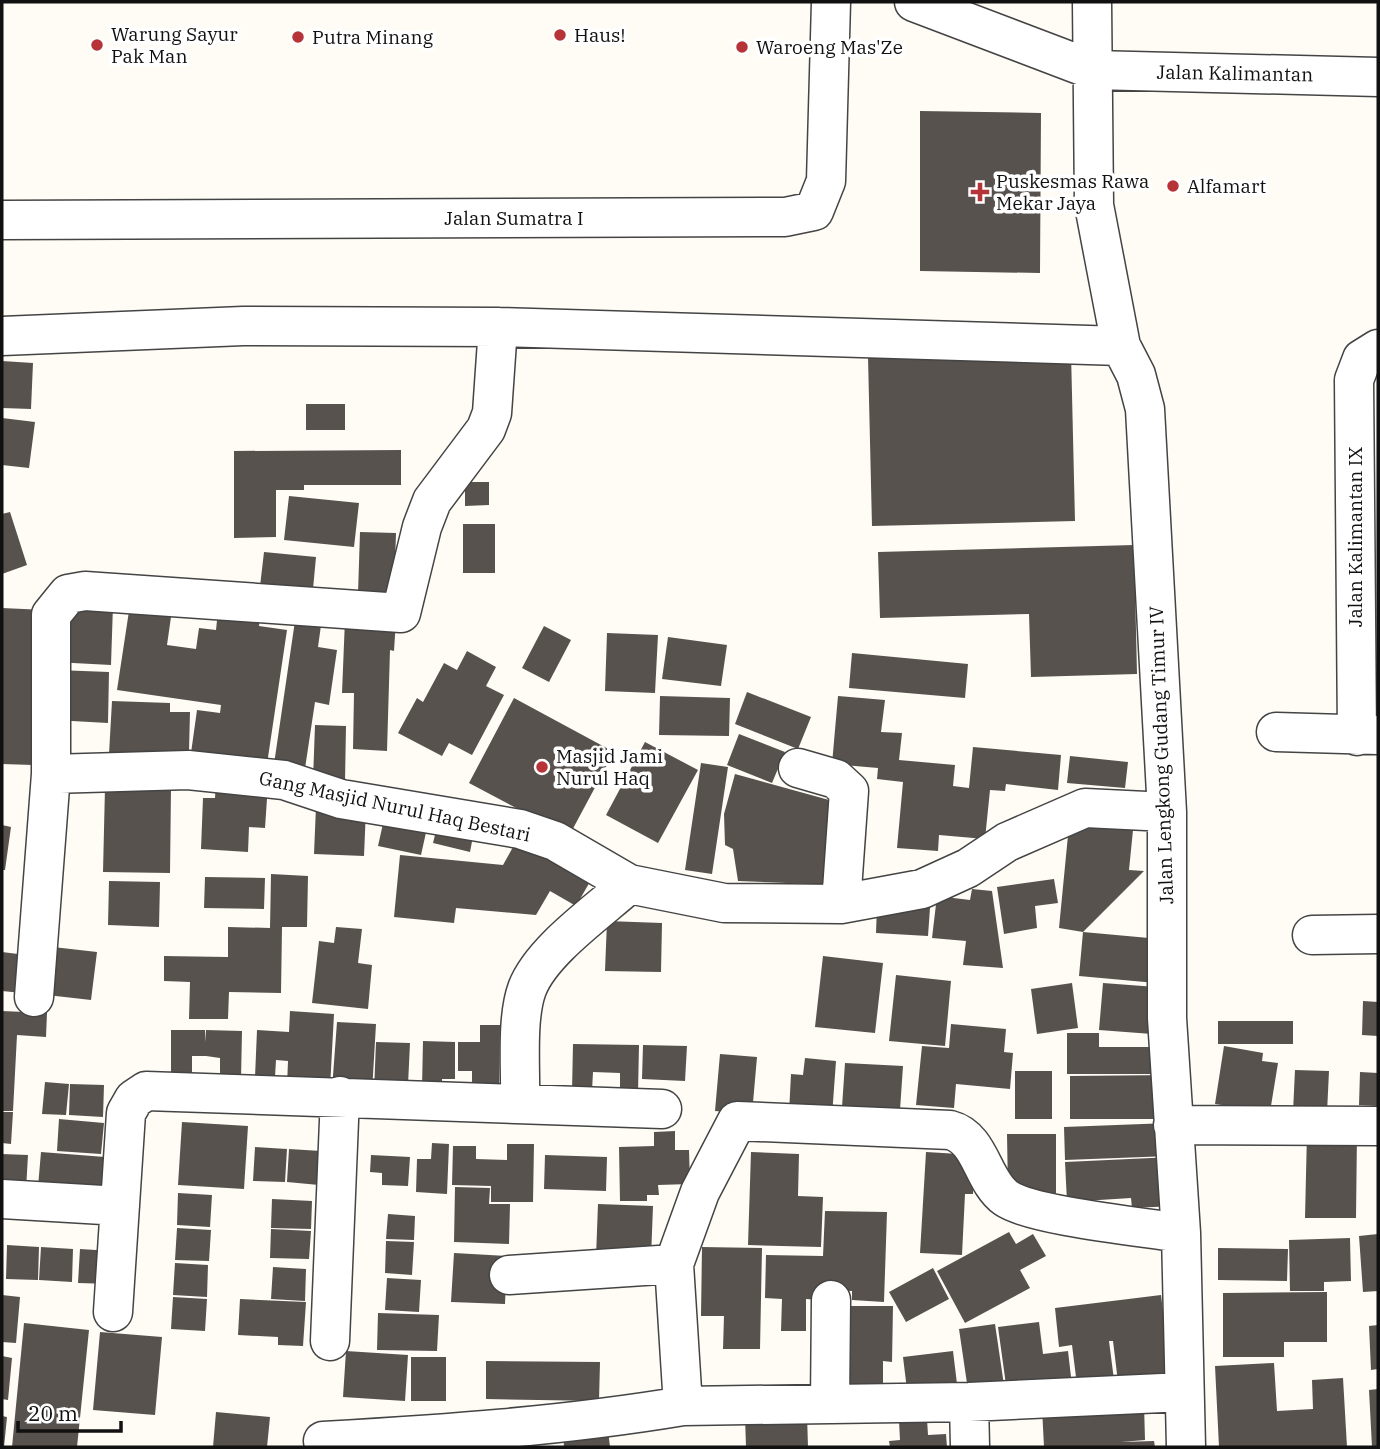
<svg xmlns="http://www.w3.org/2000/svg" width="1380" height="1449" viewBox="0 0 1380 1449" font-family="'IBM Plex Serif',serif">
	<rect width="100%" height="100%" fill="#fefcf5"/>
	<!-- building -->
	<path fill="#58524e" d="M920 111 1041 113 1040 273 920 271Z
		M1071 352 1075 521 872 526 868 357Z
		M2 361 33 363 31 409 2 408Z
		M306 404H345V430H306Z
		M2 418 35 422 29 468 2 465Z
		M401 450V485H304V490H276V537L234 538V451Z
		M465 482H489V505L465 506Z
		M289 496 359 503 354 547 284 540Z
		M10 512 27 565 2 574V514Z
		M463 524H495V573H463Z
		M360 532 396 533 394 595 358 594Z
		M1134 545 1137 674 1031 677 1029 614 880 618 878 552Z
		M264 552 316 557 312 600 259 595Z
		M62 603 113 605 111 665 54 662Z
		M2 608 45 610 33 765 2 764Z
		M129 611 171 617 167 645 196 649 199 628 216 630 218 611 260 617 259 626 287 630 267 764 191 753 197 710 220 713 221 705 117 690Z
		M296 614 322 618 318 647 337 650 329 705 315 702 304 775 273 771Z
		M345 619 396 620 394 651 390 650 387 751 353 749 354 693H342Z
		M544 626 571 640 549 682 522 668Z
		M607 633 658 635 655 693 605 691Z
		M668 637 727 645 721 686 662 679Z
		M467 651 496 667 486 686 504 695 472 755 449 743 442 756 398 733 417 698 423 702 444 663 457 670Z
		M852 653 968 664 965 698 849 688Z
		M57 670 109 672 108 723 54 720Z
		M747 692 811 717 798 749 735 724Z
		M660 696 730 698 729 736 659 735Z
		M838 696 885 700 881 732 902 733 899 760 955 765 953 786 969 788 973 747 1061 755 1058 790 1006 784 1005 791 990 790 985 839 939 835 938 851 897 848 903 782 877 779 878 768 832 764Z
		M514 698 614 752 569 836 469 783Z
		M112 701 170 703V712H190L189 751 168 750V756L109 754Z
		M315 725 346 726 345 782 313 780Z
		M739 734 785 752 772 783 727 765Z
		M645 742 698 770 658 843 606 815Z
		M1070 756 1128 762 1125 788 1067 783Z
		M701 763 728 767 712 874 685 870Z
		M735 774 840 803 836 885 738 881 733 849 725 845 724 814Z
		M216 781 268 784 265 828 249 827 248 852 201 849 203 798H215Z
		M105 787 171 788 170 873 103 872Z
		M316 806 366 809 364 856 314 854Z
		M386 810 429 819 421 855 378 846Z
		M439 819 475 826 470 852 433 843Z
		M2 825 11 827 5 870H2Z
		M1069 825 1133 830 1129 870 1144 871 1083 932 1059 928Z
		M522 831 595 873 576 906 550 891 536 915 456 908 454 923 394 917 400 855 503 865Z
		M271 874 308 876 307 927H282L281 993 229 992 228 1019H189L190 982 164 981V956L228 957V927L270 928Z
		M205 877 265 878 264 909 204 908Z
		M1054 879 1058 903 1035 906 1037 928 1004 934 997 887Z
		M109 881 160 882 159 927 108 925Z
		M972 889 992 891 1003 968 963 965 966 941 932 938 937 896 970 900Z
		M877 905 930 908 928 936 876 933Z
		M607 921 662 923 661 972 605 971Z
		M336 927 362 929 358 963 372 965 368 1009 312 1003 319 941 334 943Z
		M1083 932 1160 939 1156 983 1079 976Z
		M53 947 97 952 91 1000 47 995Z
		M2 952 26 955 22 993 2 991Z
		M823 956 883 963 875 1033 815 1027Z
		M896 975 951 981 945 1046 889 1041Z
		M1072 983 1078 1028 1037 1034 1031 989Z
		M1103 983 1156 987 1152 1034 1099 1030Z
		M1363 1001 1378 1002V1036L1362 1035Z
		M2 1011 47 1013 46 1037 17 1035 13 1111H2Z
		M290 1011 334 1014 330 1088 287 1086 288 1061 276 1060 275 1077H255L257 1030 289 1032Z
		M1218 1021H1293V1044H1218Z
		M337 1022 376 1024 372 1092 332 1089Z
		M951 1024 1006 1029 1004 1052 1013 1053 1010 1089 956 1084 954 1108 916 1105 922 1046 949 1048Z
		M480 1025H500L499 1091H472V1071H458V1042H480Z
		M171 1030H205L206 1042V1030L242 1031 241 1079H220V1058L206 1056H192V1075H171Z
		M1067 1033H1099V1047H1167V1074H1067Z
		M423 1041 455 1042V1079H442V1087H422Z
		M376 1042 410 1043 408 1085 374 1092Z
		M573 1044 639 1045 638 1093H620V1073L593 1072 592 1091H572Z
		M643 1045 687 1046 685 1081 642 1079Z
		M1224 1046 1263 1053 1262 1061 1278 1063 1270 1112 1215 1104Z
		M720 1054 757 1057 752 1114 715 1111Z
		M805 1058 836 1061 832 1116 789 1113 791 1074 803 1075Z
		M845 1063 903 1066 900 1110 842 1107Z
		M1295 1070 1329 1071 1327 1113 1293 1112Z
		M1015 1071H1052V1119H1015Z
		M1360 1072 1378 1073V1106L1359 1105Z
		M1169 1075V1119H1070V1076Z
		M45 1082 69 1084 66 1115 42 1114Z
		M70 1084 104 1085 103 1117 69 1115Z
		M2 1112H13L11 1144 2 1143Z
		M59 1119 104 1123 101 1154 57 1151Z
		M182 1122 248 1126 244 1189 178 1185Z
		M1169 1123 1170 1156 1065 1160 1064 1127Z
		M675 1131V1150H689L690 1184 658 1185 659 1195H647V1201H620L619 1147 654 1146V1132Z
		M1307 1132 1357 1133 1356 1218H1305Z
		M1007 1134H1056V1193H1008Z
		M432 1143 449 1144 447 1194 416 1192 417 1159H431Z
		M507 1144H534L533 1202H491V1186L452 1185 453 1146H476V1159L507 1160Z
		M255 1147 287 1149 285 1182 253 1181Z
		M289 1149 321 1151 319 1185 287 1182Z
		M41 1152 105 1157 102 1191 38 1187Z
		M751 1152 799 1154 798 1196 823 1197 821 1247 748 1245Z
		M926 1152 976 1155 973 1194H965L962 1255 920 1253Z
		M2 1154 28 1155 26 1190 2 1189Z
		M371 1155 410 1157 408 1186 382 1185V1173L370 1172Z
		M545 1155 607 1157 606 1191 544 1189Z
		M1173 1157 1175 1206 1132 1208 1131 1198 1067 1202 1065 1162Z
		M455 1187 490 1188 489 1204H510L509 1244 454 1242Z
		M178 1193 212 1195 210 1227 177 1225Z
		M272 1199 312 1201 311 1229 271 1228Z
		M598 1204 653 1206 651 1258 596 1257Z
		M825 1211 887 1212 884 1302 852 1300V1291L821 1290V1300L806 1299V1331H781L782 1299 765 1298 766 1255 823 1256Z
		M388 1214 415 1216 414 1240 386 1239Z
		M177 1228 211 1230 209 1261 175 1260Z
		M271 1229 311 1231 309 1259 270 1258Z
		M1009 1232 1016 1244 1033 1234 1046 1256 1020 1270 1030 1288 965 1323 937 1271Z
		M1378 1234V1291L1363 1292 1359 1236Z
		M1350 1238 1351 1281 1324 1282V1291H1290L1289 1240Z
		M386 1241 414 1242 412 1275 385 1273Z
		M7 1245 39 1247 38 1280 6 1279Z
		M41 1247 73 1249 72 1282 39 1280Z
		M702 1247 762 1248 760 1349H723L724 1316H701Z
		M1218 1248 1288 1249 1287 1281 1218 1280Z
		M80 1249 112 1251 111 1284 78 1283Z
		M454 1253 507 1256 505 1304 451 1302Z
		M175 1263 208 1265 207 1297 173 1295Z
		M273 1267 306 1269 305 1301 271 1299Z
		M933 1268 949 1299 906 1322 889 1292Z
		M387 1278 421 1280 419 1312 385 1310Z
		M1327 1292V1342H1284V1357H1223V1293Z
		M2 1295 20 1297 16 1343 2 1342Z
		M1161 1295 1171 1375 1118 1382 1113 1341H1109L1114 1380 1077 1385 1072 1345 1059 1347 1055 1308Z
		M173 1297 207 1299 205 1331 171 1329Z
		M240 1299 306 1302 303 1346 278 1345V1337L238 1335Z
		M848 1306H893L892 1362 883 1361V1396H847Z
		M378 1313 439 1315 437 1351 377 1350Z
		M1039 1322 1043 1354 1068 1351 1073 1394 1007 1392 998 1327Z
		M24 1323 89 1330 77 1447H12Z
		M995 1324 1005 1392 969 1397 959 1329Z
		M1378 1325V1369L1371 1370 1369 1326Z
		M100 1332 162 1337 155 1415 93 1410Z
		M346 1351 408 1355 405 1401 343 1397Z
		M953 1351 958 1392 908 1398 903 1357Z
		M2 1356 12 1358 8 1400 2 1399Z
		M411 1357H446V1401H411Z
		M486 1361 600 1362 599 1401 486 1399Z
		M1274 1363 1277 1411 1313 1409 1312 1380 1343 1378 1347 1447H1219L1215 1366Z
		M1378 1389V1447H1372L1369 1390Z
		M1144 1404 1145 1440 1121 1442 1154 1441 1155 1447H1044L1042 1408Z
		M216 1412 270 1417 267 1447H213Z
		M807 1415 808 1447H746L745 1417Z
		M2 1416 7 1417 4 1447H2Z
		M927 1419 928 1435 946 1434 947 1447H890L889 1441 900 1440 899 1421Z
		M608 1430 610 1447H564L563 1433Z"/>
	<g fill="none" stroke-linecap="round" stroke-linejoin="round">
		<!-- minor casing -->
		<g stroke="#444" stroke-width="41">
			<path id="minor" d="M914 2 1093 70 1378 77
				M1092 2 1094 205 1121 346 1136 375 1145 409 1167 812V1018L1181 1233 1186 1447
				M2 220 785 217 814 211 826 181 831 2
				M2 336 243 326 498 327 1121 346
				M1276 732 1378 735
				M1357 736 1354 380 1362 359 1378 349
				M798 768 836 779 849 791 841 904
				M51 774 188 770 284 780 341 799 520 829 555 841 629 884 724 903 841 904 922 889 968 868 1007 842 1085 808 1167 812
				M1312 935 1378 934
				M34 997 51 774V615L68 594 85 591 401 613 422 527 432 501 486 429 492 413 498 327
				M520 1103C521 1070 516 1019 527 989 541 951 599 911 629 884
				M1173 1125 1378 1126
				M2 1199 120 1206
				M1181 1233C1144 1227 1032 1216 1006 1198 982 1181 981 1138 950 1130L737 1121 700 1192 674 1264 683 1406 969 1402 1184 1392
				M509 1275 674 1264
				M113 1312 126 1113 134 1099 146 1091 662 1109
				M330 1341 340 1096
				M969 1402 970 1447
				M830 1404 831 1300
				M323 1441C444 1434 563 1426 683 1406"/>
		</g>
		<!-- minor -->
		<use href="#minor" stroke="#fff" stroke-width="38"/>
	</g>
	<!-- markers -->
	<g fill="#b63337" stroke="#fff" stroke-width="2.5">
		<circle cx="560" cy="35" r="7"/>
		<circle cx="298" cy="37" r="7"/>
		<circle cx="97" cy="45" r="7"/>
		<circle cx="742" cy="47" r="7"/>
		<circle cx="1173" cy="186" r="7"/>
		<path d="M976.5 181.5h7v7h7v7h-7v7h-7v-7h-7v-7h7z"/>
		<circle cx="542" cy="767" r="7"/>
	</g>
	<g text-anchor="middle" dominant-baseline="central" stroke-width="7" stroke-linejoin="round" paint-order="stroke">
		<!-- poi labels -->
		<g font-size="19" fill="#111" stroke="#fff" text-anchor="start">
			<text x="111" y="34">Warung Sayur<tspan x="111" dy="22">Pak Man</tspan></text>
			<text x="574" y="35">Haus!</text>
			<text x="312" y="37">Putra Minang</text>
			<text x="756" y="47">Waroeng Mas'Ze</text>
			<text x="996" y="181">Puskesmas Rawa<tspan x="996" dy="22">Mekar Jaya</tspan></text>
			<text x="1187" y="186">Alfamart</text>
			<text x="556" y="756">Masjid Jami<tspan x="556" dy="22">Nurul Haq</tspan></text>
		</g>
		<!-- street labels -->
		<g font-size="19" fill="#111" stroke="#fff">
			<text transform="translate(1235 73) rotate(1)">Jalan Kalimantan</text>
			<text x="514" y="218">Jalan Sumatra I</text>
			<text transform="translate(1355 537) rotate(-90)">Jalan Kalimantan IX</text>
			<text transform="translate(1161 755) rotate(-92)">Jalan Lengkong Gudang Timur IV</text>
			<text transform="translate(395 806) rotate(12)">Gang Masjid Nurul Haq Bestari</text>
		</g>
	</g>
	<!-- border -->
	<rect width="1380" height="1449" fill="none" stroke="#111111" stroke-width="7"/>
	<!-- scale -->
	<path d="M18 1421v10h103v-10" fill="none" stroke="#111111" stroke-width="3.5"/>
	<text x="28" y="1421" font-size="21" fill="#111111" stroke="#ffffff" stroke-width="5" paint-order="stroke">20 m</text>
</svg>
